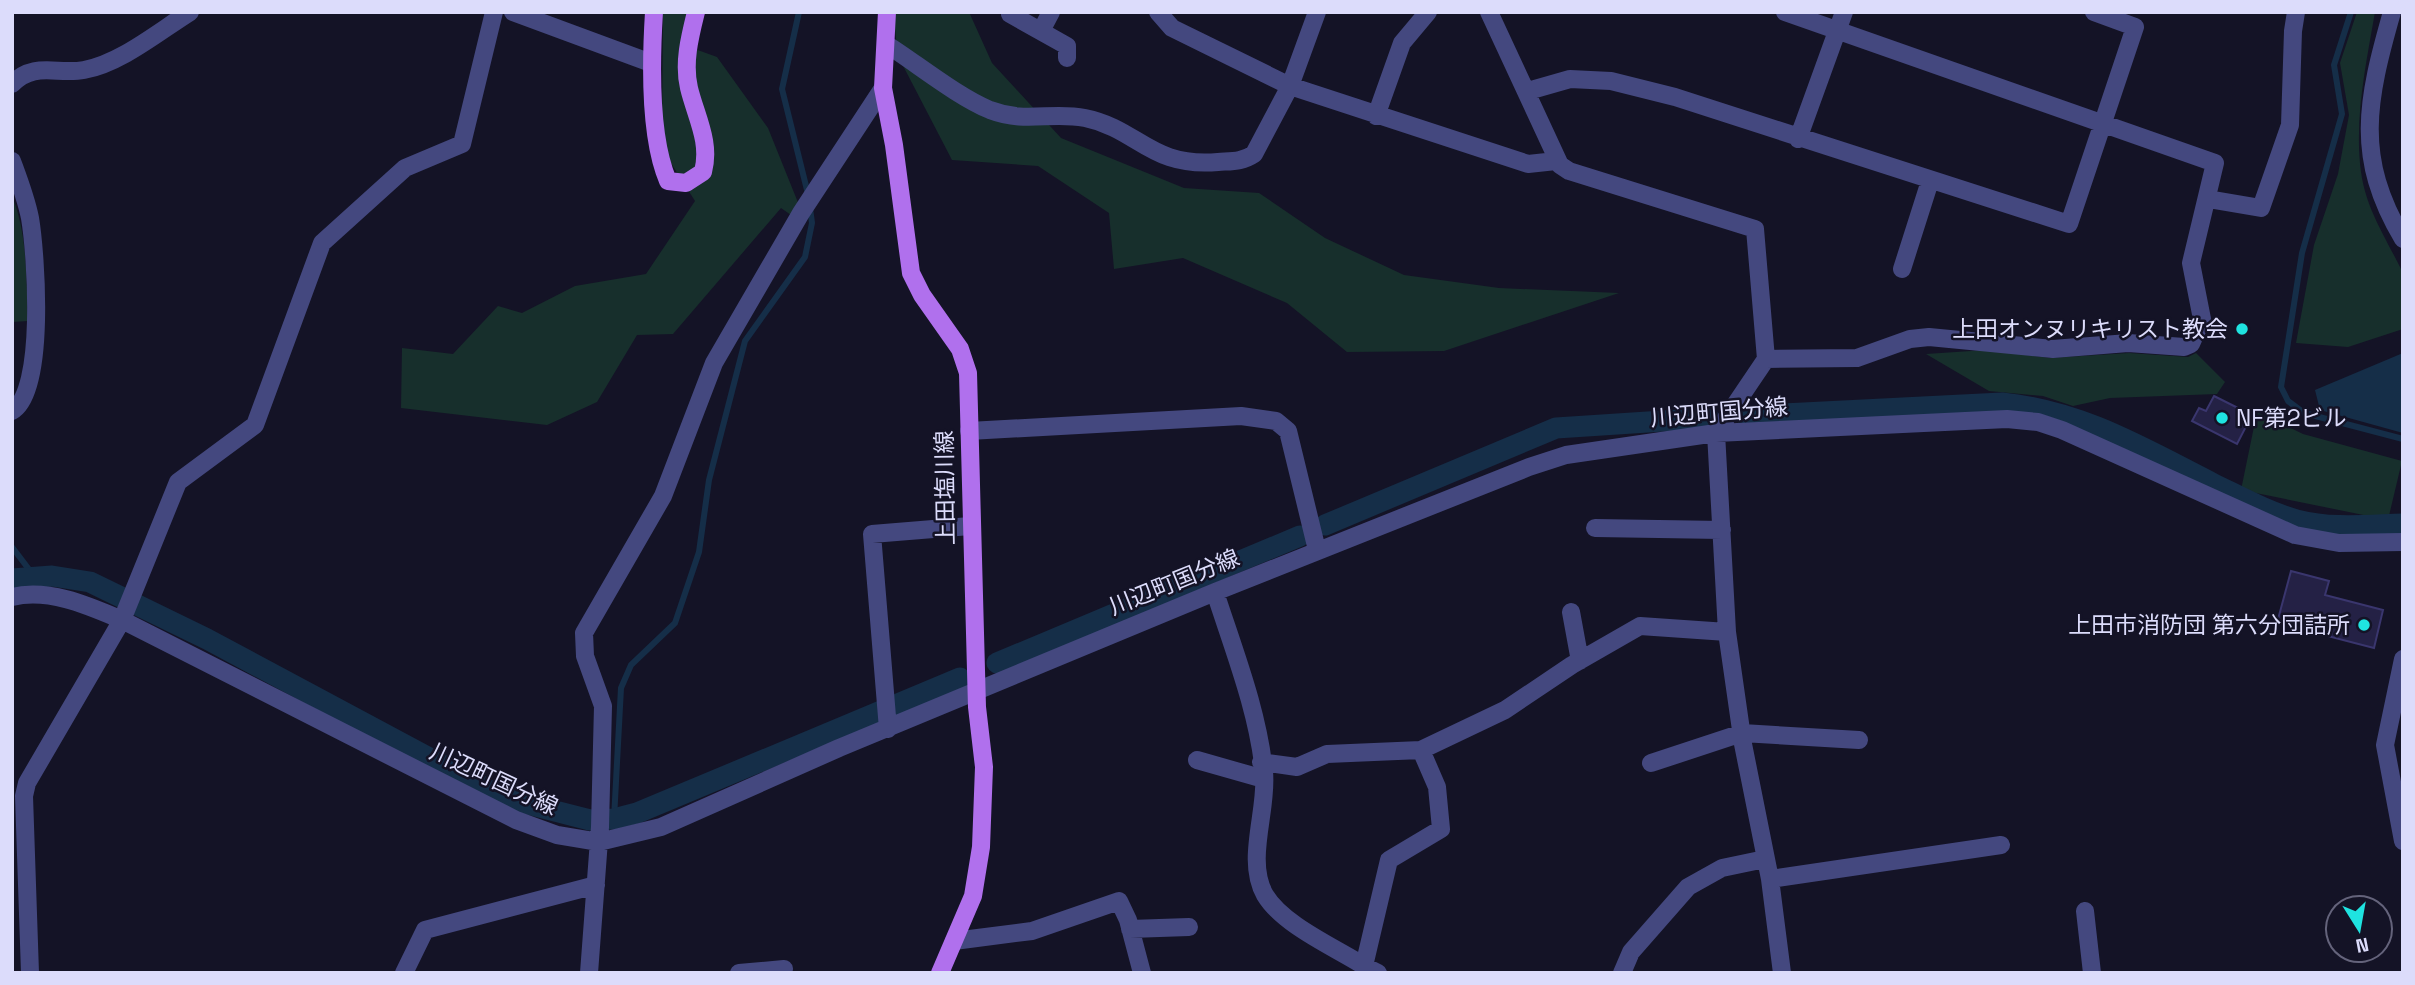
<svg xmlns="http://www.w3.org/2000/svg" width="2415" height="985" viewBox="0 0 2415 985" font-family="'Space Grotesk','Noto Sans JP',sans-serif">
	<rect width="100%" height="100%" fill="#141326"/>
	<!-- green -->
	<path fill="#172f2c" d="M663 12H688L681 44 717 57 768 128 799 205 791 215 781 208 673 334 637 335 597 402 547 425 401 408 402 348 453 354 498 306 522 313 575 286 646 274 695 201 669 160 662 129Z
		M893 12H969L992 63 1061 138 1184 188 1259 193 1325 238 1404 275 1499 288 1619 293 1444 351 1347 352 1287 303 1183 258 1114 269 1109 213 1038 166 952 160 898 56Z
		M2357 12H2375C2366 64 2354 119 2361 172 2366 209 2386 238 2402 271 2407 281 2403 316 2403 329L2348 347 2296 343 2314 245 2338 174 2349 115 2340 63Z
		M12 196C28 235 26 280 28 321L12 322Z
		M1986 350 2050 358 2129 353 2188 357 2196 353 2225 382 2217 394 2110 398 2073 406 2043 396 1989 391 1926 354Z
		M2257 412 2303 434 2402 461 2388 520 2241 490Z"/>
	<!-- water -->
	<path fill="#152e48" d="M2403 353V433L2320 410 2315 390Z"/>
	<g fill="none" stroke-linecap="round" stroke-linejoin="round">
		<!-- stream -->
		<path stroke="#152e48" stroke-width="6" d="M799 12 782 89 808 194
			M2351 12 2334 65 2342 114 2302 253 2281 387 2288 401 2304 413 2403 439
			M12 547 34 576
			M614 819 621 688 631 665 675 623 699 552 709 480 745 341 805 257 812 223 810 208"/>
		<!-- canal -->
		<path stroke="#152e48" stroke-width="21" d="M1746 416 2002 403C2082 411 2143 448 2214 484 2241 497 2268 512 2297 520 2332 529 2367 525 2403 524
			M1325 525 1556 428 1709 418
			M12 579 52 576 90 582 207 639 504 798 590 820 614 819 637 813 960 678
			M997 663 1300 536"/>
	</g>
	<!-- building -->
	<path fill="#242145" stroke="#3a366e" stroke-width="2" d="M2214 396 2252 415 2237 444 2192 421 2199 408 2206 411Z
		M2291 571 2329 581 2325 595 2383 610 2374 648 2277 623Z"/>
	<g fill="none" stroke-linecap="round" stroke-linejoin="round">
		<!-- minor -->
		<path stroke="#44487f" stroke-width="18" d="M513 12 651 63
			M1158 12 1172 28 1290 86 1528 164 1556 161
			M1489 12 1560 165 1569 171 1755 229 1766 359 1716 433 1727 632 1743 744 1770 879 1782 973
			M2392 12C2367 100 2354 157 2403 239
			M1010 14 1067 46V58
			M1041 31 1051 12
			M886 44C916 63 958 97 990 110 1027 124 1050 111 1085 118 1139 129 1150 168 1218 162 1232 161 1242 162 1254 154L1290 86 1317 12
			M12 84C34 61 57 75 84 70 121 63 158 32 190 12
			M1528 91 1570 79 1611 81 1675 97 2069 224 2135 27 2094 12
			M1376 116 1402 43 1428 12
			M1798 139 1844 12
			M12 161C19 180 26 198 30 218 36 254 46 392 12 411
			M2208 199 2261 208 2290 125 2293 31 2296 12
			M1902 269 1930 181
			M1766 359 1857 358 1910 339 1929 337 2053 349 2128 343 2184 347 2191 344 2202 319 2191 263 2215 163 1785 12
			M969 431 1241 416 1276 421 1288 431 1317 550
			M1595 528 1722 530
			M1215 592C1234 651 1258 711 1264 772 1268 810 1245 860 1265 895 1283 925 1334 947 1364 966
			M12 597C49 588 89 606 122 620L516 820 557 835 599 842 661 827 839 748 1215 592 1529 467 1566 455 1716 433 2007 419 2038 422 2062 430 2295 535 2339 543 2403 542
			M1571 612 1580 661
			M2403 659 2385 745 2403 841
			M888 729 872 534 970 526
			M1197 760 1264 779
			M1261 762 1297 767 1327 754 1421 750
			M1651 763 1742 733 1859 740
			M1770 879 2001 845
			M2085 911 2092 973
			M1130 929 1189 927
			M954 941 1032 931 1119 901 1128 920 1142 973
			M30 973 24 796 27 783 122 620 178 482 255 425 322 243 405 168 462 144 494 12
			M404 973 425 930 596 885
			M589 973 600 827 603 706 585 656 584 633 663 496 714 363 801 213 883 88
			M739 973 784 969
			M1378 973 1364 966 1389 860 1441 829 1437 787 1421 750 1505 710 1572 665 1640 626 1727 632
			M1622 973 1631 952 1688 887 1722 868 1765 859"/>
		<!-- major -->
		<path stroke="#b070ed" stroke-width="18" d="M654 12C651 60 649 137 668 181L686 183 703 172C711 142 696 117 689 88 683 63 690 36 696 12
			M887 12 883 88 894 145 911 273 922 295 960 349 968 373 977 707 984 767 981 847 973 896 940 973"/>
	</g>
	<!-- markers -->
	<g fill="#1fe3e0" stroke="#141326" stroke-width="2.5">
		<circle cx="2242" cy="329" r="7"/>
		<circle cx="2222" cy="418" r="7"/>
		<circle cx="2364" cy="625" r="7"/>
	</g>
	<g text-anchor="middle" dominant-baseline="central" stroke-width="5" stroke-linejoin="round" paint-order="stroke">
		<!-- poi labels -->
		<g font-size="23" fill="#dcdcfb" stroke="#141326" text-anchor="end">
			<text x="2228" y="329">上田オンヌリキリスト教会</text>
			<text x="2236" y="418" text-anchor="start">NF第2ビル</text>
			<text x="2350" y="625">上田市消防団 第六分団詰所</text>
		</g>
		<!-- street labels -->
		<g font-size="23" fill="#dcdcfb" stroke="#141326">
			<text transform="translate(1719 412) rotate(-5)">川辺町国分線</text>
			<text transform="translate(945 488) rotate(-91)">上田塩川線</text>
			<text transform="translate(1174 582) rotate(-22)">川辺町国分線</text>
			<text transform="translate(494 779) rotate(25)">川辺町国分線</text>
		</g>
	</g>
	<!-- border -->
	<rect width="2415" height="985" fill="none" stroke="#dcdcfb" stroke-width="28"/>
	<!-- north arrow -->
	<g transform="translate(2359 929) rotate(169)"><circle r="33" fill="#141326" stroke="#64637b" stroke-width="2"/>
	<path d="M0-5L12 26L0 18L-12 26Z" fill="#1fe3e0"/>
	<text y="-10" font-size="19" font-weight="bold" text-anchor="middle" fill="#dcdcfb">N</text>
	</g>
</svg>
